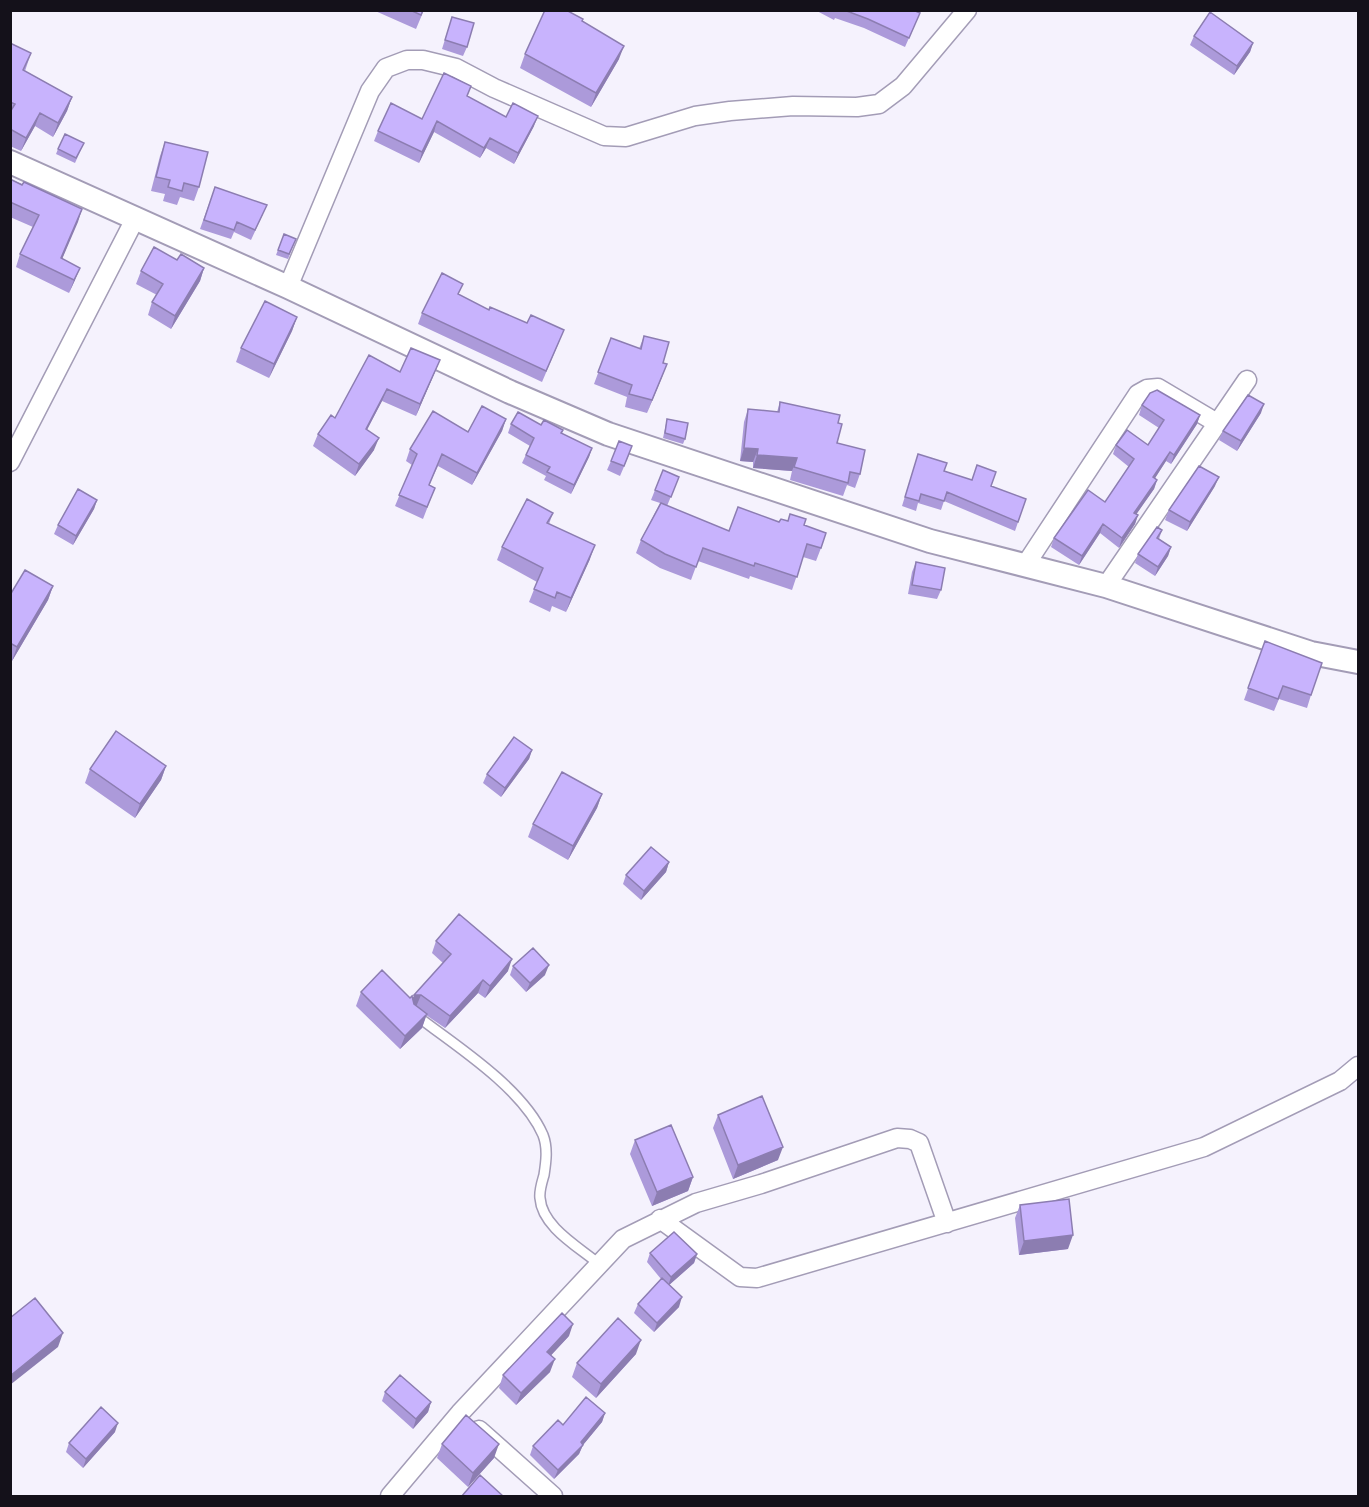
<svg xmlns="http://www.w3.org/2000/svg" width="1369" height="1507" viewBox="0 0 1369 1507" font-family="Jost,sans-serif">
	<rect width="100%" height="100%" fill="#f5f2fd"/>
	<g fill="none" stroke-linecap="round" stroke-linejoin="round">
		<!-- service casing -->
		<g stroke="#a39cb6" stroke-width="12">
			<path id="service" d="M414 1014C454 1044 523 1088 543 1135 548 1148 546 1162 544 1175 542 1182 539 1191 540 1198 542 1227 579 1247 599 1264"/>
		</g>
		<!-- minor casing -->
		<g stroke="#a39cb6" stroke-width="21">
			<path id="minor" d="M288 287 370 91 386 68 407 60H423L456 68 494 88 604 136 626 137 695 116 730 111 793 106 857 107 879 104 903 86 967 10
				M10 462 136 217
				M1026 564 1138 394 1147 389 1158 388 1217 423
				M1106 586 1247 380
				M660 1219 740 1277 757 1278 1204 1147 1340 1081 1358 1066
				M479 1430 553 1496
				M390 1496 460 1413 623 1239 696 1203 761 1184 897 1138 910 1139 919 1143 947 1223"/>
		</g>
		<!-- tertiary casing -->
		<g stroke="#a39cb6" stroke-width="26">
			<path id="tertiary" d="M10 162 288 287 510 392 608 434 930 541 1106 586 1311 653 1358 662"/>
		</g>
		<!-- service -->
		<use href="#service" stroke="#fff" stroke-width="9"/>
		<!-- minor -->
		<use href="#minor" stroke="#fff" stroke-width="18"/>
		<!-- tertiary -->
		<use href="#tertiary" stroke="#fff" stroke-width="22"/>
	</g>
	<!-- wall -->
	<path fill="#ac9ada" d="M373 10H424L416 29Z
		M815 10H913L920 13 905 47 864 28 835 18 834 20Z
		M452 17 467 47 463 56 442 49Z
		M582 21 619 59 591 107 520 68 525 54Z
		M1194 36 1253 43 1250 52 1234 75 1190 45Z
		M10 43 31 53 25 71 72 97 67 111 53 137 35 126 21 151 10 146Z
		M471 86 467 96 506 117 534 126 514 164 486 148 480 158 434 132 419 163 374 141 378 131 422 119Z
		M165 142 199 187 194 201 180 197 177 205 163 201 165 194 151 191 160 156Z
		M84 143 75 163 56 154 58 149Z
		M10 179 82 209 62 259 75 280 69 293 16 267 20 254 33 227 10 217Z
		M215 187 263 214 251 240 234 232 231 239 200 229Z
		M284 234 296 239 288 259 276 255Z
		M177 260 204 268 200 281 171 329 148 315 152 302 157 295 136 284 141 271Z
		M489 310 560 340 542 382 418 324 422 313Z
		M297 317 292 331 269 378 236 362 241 348Z
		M644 336 663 363 662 377 647 413 625 407 627 397 594 384 611 338 639 349Z
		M440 360 416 416 382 401 367 430 374 450 355 476 313 446 318 434 335 418 400 372Z
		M780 402 838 423 837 443 860 474 855 488 847 485 843 496 790 480 792 471 753 468V462L740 461 744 422 748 409 777 412Z
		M1142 405 1200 415 1197 424 1171 464 1166 461 1155 478 1157 480 1154 489 1136 514 1138 515 1135 524 1119 548 1100 533 1079 565 1051 547 1054 538 1105 502 1129 467 1113 454 1116 445H1148L1159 428 1139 415Z
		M1261 413 1237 451 1219 440 1223 431Z
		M506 419 502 431 472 485 438 466 429 485 435 488 423 519 395 506 412 465 406 461 410 449Z
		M667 419 685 439 683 444 663 438Z
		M511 424 541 425 563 430 562 434 592 448 589 457 571 494 544 480 546 476 522 463 530 446 508 433Z
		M918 454 944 471 1026 499 1015 531 944 501 941 510 918 503 916 511 902 506Z
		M629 455 620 476 607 470 611 461Z
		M663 470 679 477 667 506 729 531 779 522 804 525 821 548 816 561 803 557 792 590 750 576 749 579 698 561 691 580 660 568 636 553 641 540 660 503 651 500Z
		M1215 486 1187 531 1165 520 1169 510Z
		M97 500 94 509 73 545 54 534 58 525Z
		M553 513 549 524 590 559 566 612 552 606 550 612 529 602 537 582 497 560 502 547Z
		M1162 530 1159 539 1171 547 1168 556 1155 576 1135 563 1138 554Z
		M916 562 941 590 937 599 908 594 912 572Z
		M53 586 48 600 12 661 10 660V595Z
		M1265 641 1311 695 1307 708 1279 699 1274 711 1244 700Z
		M532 750 529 759 501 797 483 783 487 774Z
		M166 766 161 780 135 818 85 783 90 769Z
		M602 794 597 808 568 860 528 837 533 824Z
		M669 862 666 872 641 900 623 884 626 875Z
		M436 941 508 971 485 998 478 993 445 1028 426 1015 422 1028 400 1049 356 1006 361 992 413 998 443 963 432 953Z
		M513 966 545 975 526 992 510 975Z
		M718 1115 778 1160 733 1179 713 1128Z
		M635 1140 693 1177 688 1191 652 1206 630 1154Z
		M1020 1205 1068 1249 1019 1255 1015 1218Z
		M650 1253 697 1254 694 1263 669 1285 679 1307 654 1332 634 1313 638 1304 661 1279 647 1262Z
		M569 1336 551 1355 550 1372 516 1405 499 1388 503 1375Z
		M636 1354 596 1398 572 1377 577 1363Z
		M385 1392 431 1402 428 1412 413 1429 382 1401Z
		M605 1413 602 1422 583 1445 579 1454 554 1479 530 1455 533 1446 563 1425Z
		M115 1432 83 1468 66 1452 69 1443Z
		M442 1444 494 1458 468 1487 437 1458Z"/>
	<!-- shaded-wall -->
	<path fill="#8c7db1" d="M1253 43 1250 52 1234 75 1237 66Z
		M624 46 619 59 591 107 596 93Z
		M72 97 67 111 53 137 58 123Z
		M40 113 35 126 21 151 26 138Z
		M538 116 534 126 514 164 518 153Z
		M437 121 434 132 419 163 422 152Z
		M490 138 486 148 480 158 484 148Z
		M82 209 78 222 57 271 61 258Z
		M80 268 75 280 69 293 74 280Z
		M204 268 200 281 171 329 175 316Z
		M297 317 292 331 269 378 274 364Z
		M440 360 435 372 416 416 420 404Z
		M667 364 662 377 647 413 652 400Z
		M387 389 382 401 361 441 366 429Z
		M1264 404 1261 413 1237 451 1241 441Z
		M1200 415 1197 424 1171 464 1174 455Z
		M506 419 502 431 472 485 477 473Z
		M379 438 374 450 355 476 359 464Z
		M592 448 589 457 571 494 574 485Z
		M744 448 758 449 753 462 740 461Z
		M1170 452 1166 461 1150 486 1153 477Z
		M757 455 797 458 792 471 753 468Z
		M1219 477 1215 486 1187 531 1190 522Z
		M1157 480 1154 489 1131 522 1134 513Z
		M97 500 94 509 73 545 76 536Z
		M1138 515 1135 524 1119 548 1122 538Z
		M1103 524 1100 533 1079 565 1082 556Z
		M595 545 590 559 566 612 571 598Z
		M1171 547 1168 556 1155 576 1158 567Z
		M53 586 48 600 12 661 17 647Z
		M532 750 529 759 501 797 505 788Z
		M166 766 161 780 135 818 140 804Z
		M602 794 597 808 568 860 573 846Z
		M669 862 666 872 641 900 644 891Z
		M512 959 508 971 485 998 490 986Z
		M549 965 545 975 526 992 530 983Z
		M483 980 478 993 445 1028 450 1016Z
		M414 995H421L416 1007 409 1008Z
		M427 1014 422 1028 400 1049 405 1036Z
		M783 1147 778 1160 733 1179 738 1165Z
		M693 1177 688 1191 652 1206 657 1192Z
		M1073 1235 1068 1249 1019 1255 1024 1241Z
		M697 1254 694 1263 668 1286 671 1277Z
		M682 1297 679 1307 654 1332 657 1323Z
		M573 1324 569 1336 543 1364 547 1352Z
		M63 1333 58 1347 10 1385V1376Z
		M641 1340 636 1354 596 1398 601 1384Z
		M555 1359 550 1372 516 1405 521 1393Z
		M431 1402 428 1412 413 1429 416 1419Z
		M605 1413 602 1422 583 1445 579 1454 554 1479 558 1470Z
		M118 1423 115 1432 83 1468 86 1459Z
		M499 1444 494 1458 468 1487 473 1473Z"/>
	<!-- building -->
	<path fill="#c8b3fd" stroke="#8c7db1" stroke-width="1.5" d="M410 10H423L421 15Z
		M545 10H566L583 19 582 21 624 46 596 93 525 54Z
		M844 10H913L920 13 909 38 868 19Z
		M1210 12 1253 43 1237 66 1194 36Z
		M452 17 474 23 467 47 445 40Z
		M10 43 31 53 23 70 72 97 58 123 40 113 26 138 10 129V112L15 104 10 102Z
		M444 73 471 86 467 96 506 117 513 103 538 116 518 153 490 138 484 148 437 121 422 152 378 131 391 103 422 119Z
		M65 134 84 143 76 158 58 149Z
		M165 142 208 152 199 187 184 183 182 191 168 187 170 180 156 177Z
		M10 179 22 185 24 182 82 209 61 258 80 268 74 280 20 254 39 215 10 202Z
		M215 187 267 205 255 230 237 222 234 230 204 220Z
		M284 234 296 239 289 254 278 250Z
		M154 247 177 260 181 254 204 268 175 316 152 302 163 284 141 271Z
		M442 273 463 284 458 294 489 310 490 307 527 323 531 315 564 330 546 371 422 313Z
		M265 301 297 317 274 364 241 348Z
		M644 336 669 342 663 363 667 364 652 400 629 394 632 385 598 372 611 338 641 349Z
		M411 348 440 360 420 404 387 389 366 429 379 438 359 464 318 434 331 415 335 418 369 355 400 372Z
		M1157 390 1200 415 1174 455 1170 452 1153 477 1157 480 1134 513 1138 515 1122 538 1103 524 1082 556 1054 538 1088 490 1105 502 1134 459 1116 445 1127 430 1148 445 1164 420 1142 405 1150 393Z
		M1248 395 1264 404 1241 441 1223 431Z
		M780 402 840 415 838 423 842 424 837 443 865 450 860 474 850 472 848 483 794 467 797 458 757 455 758 449 744 448 748 409 779 412Z
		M482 406 506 419 477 473 442 454 429 485 435 488 427 507 399 495 417 454 410 449 433 411 468 432Z
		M518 412 541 425 544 420 563 430 561 433 592 448 574 485 547 472 550 467 526 455 534 438 511 424Z
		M667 419 688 423 685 439 665 433Z
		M619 441 632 446 624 466 611 461Z
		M918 454 947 463 944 471 972 480 977 465 996 472 991 486 1026 499 1018 522 947 492 944 501 921 494 919 501 905 497Z
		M1199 466 1219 477 1190 522 1169 510Z
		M663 470 679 477 671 497 655 490Z
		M78 489 97 500 76 536 58 525Z
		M527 499 553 513 547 523 595 545 571 598 557 592 555 598 534 589 543 568 502 547Z
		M661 503 729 531 738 507 779 522 781 519 788 521 790 514 806 519 804 525 826 533 821 548 807 544 797 577 755 563 754 566 703 548 696 567 665 554 641 540Z
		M1157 527 1162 530 1157 538 1171 547 1158 567 1138 554Z
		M916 562 945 568 941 590 912 585Z
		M25 570 53 586 17 647 10 643V595Z
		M1265 641 1322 663 1311 695 1283 686 1278 699 1248 688Z
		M116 731 166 766 140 804 90 769Z
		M514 737 532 750 505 788 487 774Z
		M562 772 602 794 573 846 533 824Z
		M651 847 669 862 644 891 626 875Z
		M459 914 512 959 490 986 483 980 450 1016 421 995H414L451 954 436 941Z
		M533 948 549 965 530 983 513 966Z
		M382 970 410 998 412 996 414 1004 427 1014 405 1036 361 992Z
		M762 1096 783 1147 738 1165 718 1115Z
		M671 1125 693 1177 657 1192 635 1140Z
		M1069 1199 1073 1235 1024 1241 1020 1205Z
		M674 1232 697 1254 671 1277 650 1253Z
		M662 1278 682 1297 657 1323 638 1304Z
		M35 1298 63 1333 10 1376V1318Z
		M562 1313 573 1324 547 1352 555 1359 521 1393 503 1375Z
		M618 1318 641 1340 601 1384 577 1363Z
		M400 1375 431 1402 416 1419 385 1392Z
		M586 1397 605 1413 581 1442 583 1445 558 1470 533 1446 558 1420 563 1425Z
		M101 1407 118 1423 86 1459 69 1443Z
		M466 1415 499 1444 473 1473 442 1444Z
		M480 1475 504 1497H461Z"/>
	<!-- border -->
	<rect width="1369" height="1507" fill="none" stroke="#14111a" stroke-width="24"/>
</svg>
